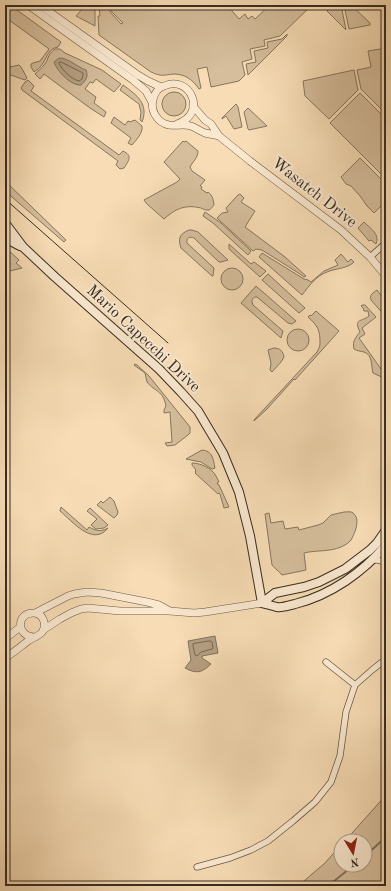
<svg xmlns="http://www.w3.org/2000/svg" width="391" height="891" viewBox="0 0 391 891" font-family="'Old Standard TT',serif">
	<rect width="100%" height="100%" fill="#f7dcb5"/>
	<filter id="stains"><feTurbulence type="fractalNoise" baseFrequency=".005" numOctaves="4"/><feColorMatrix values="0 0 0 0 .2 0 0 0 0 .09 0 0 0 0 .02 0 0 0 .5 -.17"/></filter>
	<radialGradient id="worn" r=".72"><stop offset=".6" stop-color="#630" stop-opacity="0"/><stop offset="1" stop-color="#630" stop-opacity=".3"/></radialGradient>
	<!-- green -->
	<path fill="#d6be9c" stroke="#86765f" d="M5 5H10L61 42 58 47C48 49 48 56 43 63 41 67 37 70 34 72L31 67V64L33 63 40 61 49 49 5 17Z
		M86 5H95V26L76 16Z
		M99 5H107L111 13 121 24 123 23 112 12 109 5H117L121 9 126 5H227L239 19 245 14 248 19 252 16 255 19 270 5H310V7L280 36 264 40 265 46 250 49 252 59 242 62 245 75 239 81 211 87 207 67 197 69 201 88 199 89C193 80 185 74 174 74 163 75 162 77 151 72L99 35 98 16H100Z
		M333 5H341L346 30 327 11Z
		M344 5H351L370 23V25L349 29Z
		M287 34V36L248 75 246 64 256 62 254 51 268 48 267 42 282 39Z
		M386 48V114L361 89 357 70 371 67 368 51Z
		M55 49H60L65 53 102 70 121 84 114 92 96 79 93 83 90 82 85 89 96 97 94 103 106 112 104 117 90 108 44 74 40 79 35 74C38 71 42 68 44 65 49 59 47 55 55 49Z
		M19 65 21 67 27 78 25 80 5 73V70L7 71 10 67Z
		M354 70 358 90 329 119 305 96 303 81Z
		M28 80 34 86 31 91 119 155 123 151C133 156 129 160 124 168L120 169 116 165 118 161 22 90V89L21 88 25 82Z
		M123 85C137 95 149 104 142 122L140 120 141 112 139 104 120 90Z
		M162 104a12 12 0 1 1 24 0a12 12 0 1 1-24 0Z
		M360 93 386 119V175L384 177 330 123Z
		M236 104 238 107 242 127 234 129 226 116 222 119V118Z
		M248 108 267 126 249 130 248 129 244 112Z
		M114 117 125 125 128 121 131 122 132 121 135 120 142 126C143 133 137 139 132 145L128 143 131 138 111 123Z
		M183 141 184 142 186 141 198 151C198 158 193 161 190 167L192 171 205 180 200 186 202 187 201 189 207 193 208 192C213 196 213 199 214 205 212 207 210 211 207 210 205 210 203 209 201 208 185 204 175 209 164 219L147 204 144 200 177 182 180 179 164 162Z
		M360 158 386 184V201L374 213 367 206 360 196 351 186 346 184 341 177Z
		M5 181 66 240 64 242 5 191Z
		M240 194 244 198 241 202 255 211 245 227 285 257 306 276 304 277 300 274 262 250 256 249 253 251 217 218 222 213 228 212 226 208 238 195Z
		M205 212 221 223 251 251 248 255 213 223 203 216Z
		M364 222C371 229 380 234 376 244L371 240 369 241 358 228Z
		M189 230H192L198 232 228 260 221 262H219L194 238C190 236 186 238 187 243L214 268 213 276H212L181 248C178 239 179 234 189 230Z
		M229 244 251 264 254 262 266 271 260 277 229 249Z
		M5 247 19 260 16 263 22 268 10 271 5 270Z
		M262 253 304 279 308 280 311 282 324 271 338 265 335 260 341 254 348 262 351 259 354 262C347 269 336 268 327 272 316 276 309 286 302 295L259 257Z
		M221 279a11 11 0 1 1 22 0a11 11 0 1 1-22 0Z
		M268 274 305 308 299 313 262 280Z
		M256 286 296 321 292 324 288 323 257 297C254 297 252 298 252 302L253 305 283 331 281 338 241 303Z
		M377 290 386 302V317L371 300C369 295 373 293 377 290Z
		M362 305H365L376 317 362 328 365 334 359 338 386 376V379L373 373C371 366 373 355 364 352 360 351 357 351 354 349 352 341 356 337 360 332 353 318 362 322 369 316L368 311H364L363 308 361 306Z
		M316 311 339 331 295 380 294 379 267 409 254 421V420L317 352C319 348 320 347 320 343 320 330 318 326 308 317L310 315 311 316Z
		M287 340a11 11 0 1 1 22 0a11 11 0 1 1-22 0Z
		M274 348C280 348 283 351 284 357L281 362 272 372 270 370 271 363 268 350Z
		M135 364 137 365 149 376 190 427V433L188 435 175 445 167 446 165 443 172 442 170 412 164 413V410L166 406C163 390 155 392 147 382L145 373 134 365Z
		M202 450C213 451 213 459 215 468L212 469 201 462 186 459Z
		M192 463C200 463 212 468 216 476 217 478 218 480 219 482L217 483 218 485H219L229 507 224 508 220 494 219 493 218 494 195 473 196 472 195 471 196 470 192 465Z
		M110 497 114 501 118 512 117 515 114 518 97 505 101 501 103 503Z
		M61 507 87 530 89 527C96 531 101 532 108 528 93 547 72 521 60 511Z
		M90 508 108 525 104 528 96 529 91 525 97 519 87 511Z
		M344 512C347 512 351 511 353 513 361 519 355 533 351 540 349 543 345 545 341 547 329 552 316 550 304 553L306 570 282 575C279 571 275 569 272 565L265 514 269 513 271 523 283 521 285 529 298 527 299 530 318 525 323 523 331 515Z
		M386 795V886H298L325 863 341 845V865H365V841H345Z"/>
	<!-- water -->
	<path fill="#b6a083" stroke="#83725c" d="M59 58C69 58 77 67 86 70 89 77 85 81 81 85 71 86 57 71 54 62Z
		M215 636 218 653 202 656V658L211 664C202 673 196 674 185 668L191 660 188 641Z"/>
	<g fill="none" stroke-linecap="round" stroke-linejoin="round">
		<!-- shore -->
		<path stroke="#766652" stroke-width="1" d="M61 62 83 73V75L82 79 79 81C71 79 62 70 59 63Z
			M210 641 212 642 213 648 212 649 201 652 197 656 195 655 193 646V644Z"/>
		<!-- stream -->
		<path stroke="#83725c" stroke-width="2" d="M365 856 386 837
			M328 886 354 865"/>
		<!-- minor casing -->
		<g stroke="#675947" stroke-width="7">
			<path id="minor" d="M370 257 386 243
				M372 560H378L386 562
				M326 662 355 685
				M197 867 230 858 251 850 268 841 293 821 315 802 331 782 340 756 346 712 355 685 372 670 386 659"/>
		</g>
		<!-- tertiary casing -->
		<g stroke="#675947" stroke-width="8">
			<path id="tertiary" d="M28 5 133 80 146 91 152 102
				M40 5 138 75 148 81 161 87
				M193 106 205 120 211 124 219 136 250 161 341 230 370 257 386 276
				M177 124C209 113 189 74 164 86 158 88 154 94 153 100 150 111 158 123 169 125 176 126 184 124 191 126 196 128 200 131 205 133 209 134 215 135 219 136
				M35 613 68 596 74 594 87 592 101 593 147 602 159 605 170 611
				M43 630 60 619 71 613 81 609 88 608 120 611H170L194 613 205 612 262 603
				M5 639 20 627
				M5 658C13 653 20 647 28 641 32 638 40 636 43 631 45 627 45 623 43 619 41 615 37 613 33 613 16 613 16 637 35 637"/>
		</g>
		<!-- secondary casing -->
		<g stroke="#372d22" stroke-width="10">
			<path id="secondary" d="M5 223 23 247 55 277 159 369 181 392 198 411 223 453 239 492 250 536 262 603
				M5 238 20 246
				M262 603 275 593 304 587 319 582 345 569 370 550 377 543 386 530
				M262 603C267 604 272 606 277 607 283 608 290 605 295 604 331 595 363 572 386 545"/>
		</g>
		<!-- minor -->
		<use href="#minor" stroke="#fae8cf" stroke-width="5.5"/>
		<!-- tertiary -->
		<use href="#tertiary" stroke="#fae8cf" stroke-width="7"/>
		<!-- secondary -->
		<use href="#secondary" stroke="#fae8cf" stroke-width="8"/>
		<!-- tram -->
		<path stroke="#372d22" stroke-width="1" d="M5 199 168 343"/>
	</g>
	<g text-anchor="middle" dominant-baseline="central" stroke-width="4" stroke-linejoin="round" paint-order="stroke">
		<!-- street labels -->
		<g font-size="16" fill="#372d22" stroke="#fae8cf">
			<text transform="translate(314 193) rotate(38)">Wasatch Drive</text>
			<text transform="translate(143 339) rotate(43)">Mario Capecchi Drive</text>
		</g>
	</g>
	<!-- margin -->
	<rect width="391" height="891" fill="none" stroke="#f7dcb5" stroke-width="20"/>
	<rect x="6" y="6" width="379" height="879" fill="none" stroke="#372d22" stroke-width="2"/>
	<rect x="10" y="10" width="371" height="871" fill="none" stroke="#372d22"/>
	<!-- north arrow -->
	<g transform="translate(353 853) rotate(170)"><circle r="19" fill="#fae8cf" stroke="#ac9d8a"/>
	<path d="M0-3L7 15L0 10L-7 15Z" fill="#8f2418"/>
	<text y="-6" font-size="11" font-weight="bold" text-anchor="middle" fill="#372d22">N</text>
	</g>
	<rect width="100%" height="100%" filter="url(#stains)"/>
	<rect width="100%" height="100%" fill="url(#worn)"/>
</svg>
